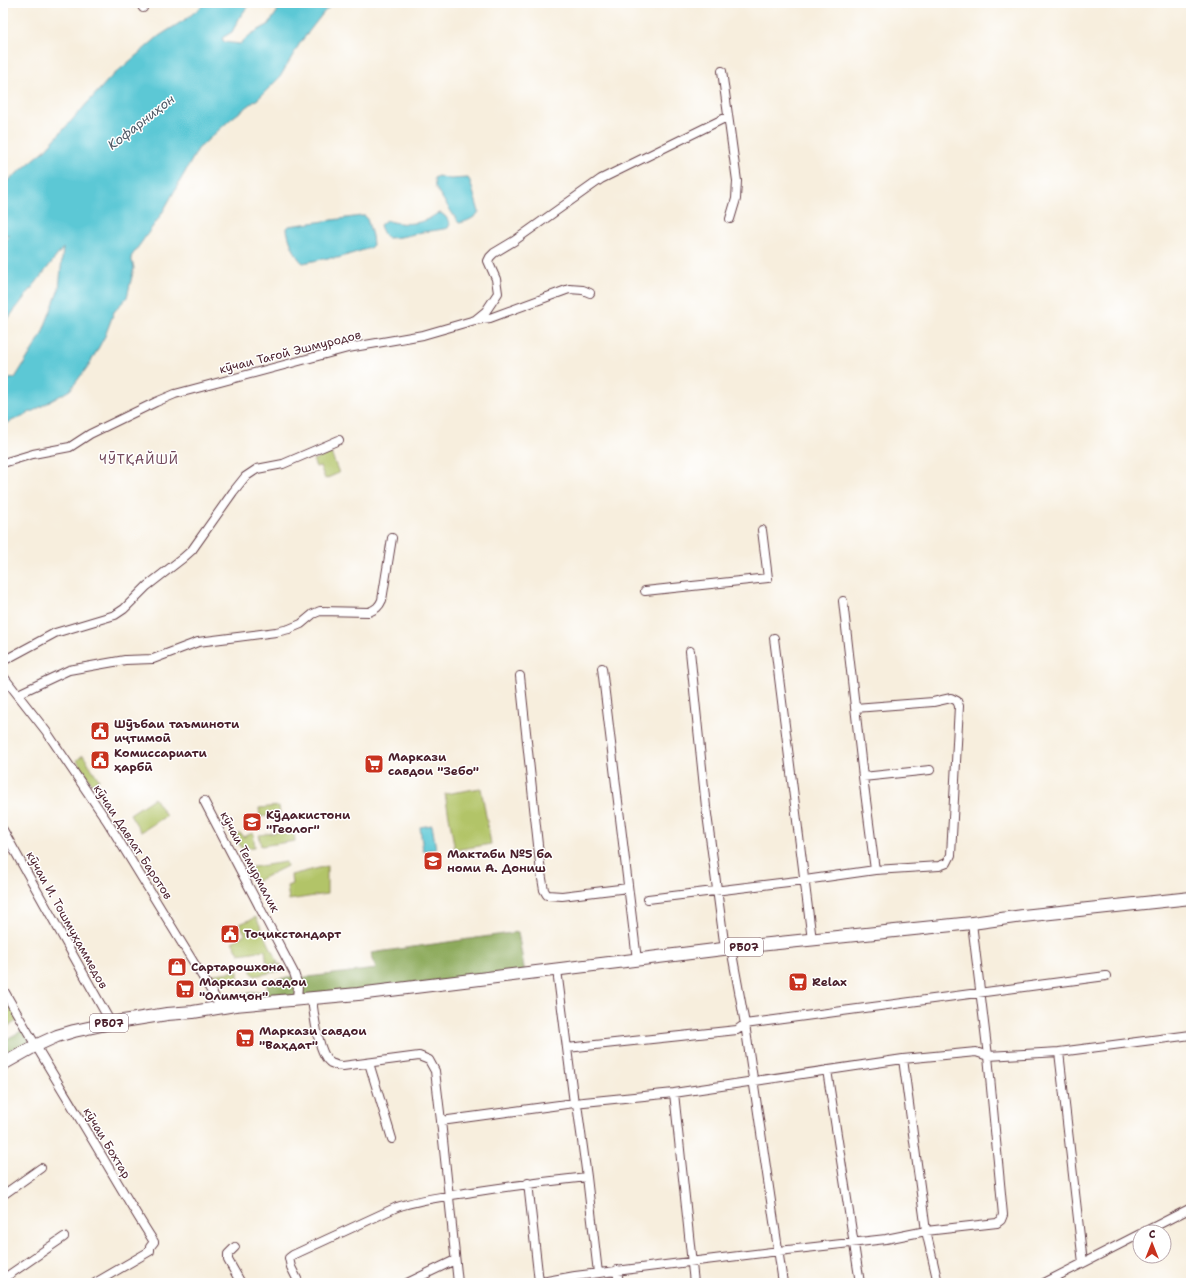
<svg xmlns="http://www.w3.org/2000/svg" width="1194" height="1286" viewBox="0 0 1194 1286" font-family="'Shantell Sans',sans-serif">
	<rect width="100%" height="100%" fill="#fff"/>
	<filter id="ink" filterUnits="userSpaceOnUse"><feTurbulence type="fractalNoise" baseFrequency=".025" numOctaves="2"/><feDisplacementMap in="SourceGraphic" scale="8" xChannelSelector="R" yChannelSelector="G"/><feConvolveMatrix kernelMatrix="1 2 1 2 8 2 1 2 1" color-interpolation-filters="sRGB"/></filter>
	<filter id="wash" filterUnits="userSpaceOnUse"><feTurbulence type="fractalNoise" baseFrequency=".012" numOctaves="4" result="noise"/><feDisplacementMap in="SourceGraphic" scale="16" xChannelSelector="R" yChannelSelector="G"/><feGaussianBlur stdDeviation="0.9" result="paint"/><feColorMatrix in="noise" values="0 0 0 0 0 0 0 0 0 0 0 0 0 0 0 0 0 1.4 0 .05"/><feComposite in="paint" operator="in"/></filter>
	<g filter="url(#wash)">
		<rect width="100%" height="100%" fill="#f7eedd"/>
		<!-- green -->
		<path fill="#b2c467" stroke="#7e7249" d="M331 453 339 473 325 479 320 466 316 467 313 460Z
			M83 755 99 780 92 784 77 760Z
			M481 788 491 844 455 850 445 794Z
			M154 798 166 816 141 832 130 814Z
			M279 806 280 814 260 817 259 808Z
			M294 830 295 841 261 846 259 835Z
			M240 833 243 837 253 833 255 847 241 848 235 835Z
			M286 862 287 866 255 882 247 868Z
			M327 866V894L289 900 287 886 292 884 291 875Z
			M256 917 278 963 267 965 265 950 240 954 232 942 245 934 240 924Z
			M281 964 284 970 255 976 251 972V968Z
			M238 971V980L213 984 208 975Z
			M6 998 19 1020 3 1029V1000Z"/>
		<!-- forest -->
		<path fill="#8daa5c" stroke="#6c6444" d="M518 932 525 973 299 998V978L376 969 371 953Z
			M295 976 297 1000 221 1007 216 999 267 990V981Z
			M23 1030 31 1043 3 1059V1041Z"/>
		<!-- water -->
		<path fill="#5cc8d5" stroke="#537480" d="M206 3H250L240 17 232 32 222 38 224 42 240 44 251 34 268 25 277 12 280 3H334L324 12 300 43 280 77 259 98 232 118 198 149 161 215 131 257 134 268 127 297 114 312 105 336 89 365 70 390 35 410 3 425V380L15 378 41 336 59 289 63 248 3 325V249L9 234 3 237V185L44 151 110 78 159 36 186 19Z
			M438 176 450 179 468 178 470 181 479 212C475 218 466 222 459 223L456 219 435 187 434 178Z
			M441 213 446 217 450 224 448 228C439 230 431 231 422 232 410 235 400 238 387 238 384 235 381 229 380 225L386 220C400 225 417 225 430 218 434 216 435 214 441 213Z
			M361 216H365L367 218 372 236 373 245 370 248 338 258H328L303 263C296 259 287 236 287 228L289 226Z
			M432 825 436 849 423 851 420 827Z"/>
	</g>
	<g filter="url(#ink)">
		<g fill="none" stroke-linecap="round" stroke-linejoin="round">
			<!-- minor casing -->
			<g stroke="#643e46" stroke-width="10">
				<path id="minor" d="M140 3 143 8
					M722 71 737 181 736 199 730 219
					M475 320 486 311 498 293 496 279 488 261 490 257 494 253 514 241 601 179 727 117
					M3 463 33 454 70 447 90 434 156 402 175 394 348 348 423 335 475 320 490 318 569 289 583 290 590 293
					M645 591 768 578 762 530
					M843 601 863 777 875 870
					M774 638 812 940
					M690 651 706 807 725 949
					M3 661 55 633 115 615 124 609 147 586 183 558 192 550 233 492 245 477 257 469 283 464 339 440
					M602 668 637 960
					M3 676 46 731 107 821 221 1007
					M520 676 541 873 544 890 547 895 562 896 628 888
					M18 694 69 670 125 660 153 659 198 642 276 632 289 629 301 624 313 614 320 611 369 612C376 609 379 607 382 600L392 538
					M863 777 930 770
					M204 801 294 973 298 985 297 1000
					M3 830 111 1023
					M648 899 805 880 875 870 939 866 947 863 951 855 959 706 957 701 951 698 933 702 855 708
					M972 923 988 1056 1059 1052 1191 1035
					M731 948 745 1024 783 1283
					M557 970 574 1103
					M3 989C35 1046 69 1100 102 1156 119 1185 136 1214 154 1242L150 1247V1251L95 1283
					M312 999C314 1014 318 1055 331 1063 335 1065 339 1066 343 1066L419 1056 429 1060 435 1071 441 1121 574 1103 674 1093 903 1059 976 1052 988 1056 1003 1215 1001 1220 997 1223 926 1231 886 1239 779 1251 575 1276 536 1283
					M567 1048 737 1030 745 1024 1106 976
					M1059 1052 1083 1263
					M903 1059 926 1231 938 1283
					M369 1063 392 1139
					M827 1070 860 1283
					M674 1093 694 1283
					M441 1121 458 1283
					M587 1177 598 1273
					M528 1183 539 1282
					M3 1195 41 1168
					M1144 1232 1191 1208
					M235 1247 228 1254V1260L241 1283
					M617 1270 619 1283
					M3 1279 64 1237
					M299 1283 291 1267 289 1258 293 1255 397 1207C421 1199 447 1196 472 1192 511 1186 549 1181 587 1177L577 1104
					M407 1283 455 1260
					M1044 1283 1140 1234"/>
			</g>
			<!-- highway casing -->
			<g stroke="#643e46" stroke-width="14">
				<path id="highway" d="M3 1064 35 1046 57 1036 74 1031 111 1023 167 1014 193 1012 235 1005 358 994 731 948 972 923 1023 916 1191 898"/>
			</g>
			<!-- minor -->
			<use href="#minor" stroke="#fff" stroke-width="8"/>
			<!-- highway -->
			<use href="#highway" stroke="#fff" stroke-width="12"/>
		</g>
	</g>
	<!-- icons -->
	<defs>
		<g id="civic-square" transform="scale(1)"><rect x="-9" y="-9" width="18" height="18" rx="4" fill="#c8321e" stroke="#fff"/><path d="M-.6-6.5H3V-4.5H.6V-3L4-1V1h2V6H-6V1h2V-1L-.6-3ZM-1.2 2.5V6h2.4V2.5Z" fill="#fff"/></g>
		<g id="supermarket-square" transform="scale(1)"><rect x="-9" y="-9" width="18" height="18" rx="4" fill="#c8321e" stroke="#fff"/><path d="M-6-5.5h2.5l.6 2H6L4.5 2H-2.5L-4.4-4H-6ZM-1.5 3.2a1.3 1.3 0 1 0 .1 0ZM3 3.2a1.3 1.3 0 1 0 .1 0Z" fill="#fff"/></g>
		<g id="school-square" transform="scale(1)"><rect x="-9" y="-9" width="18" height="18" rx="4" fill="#c8321e" stroke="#fff"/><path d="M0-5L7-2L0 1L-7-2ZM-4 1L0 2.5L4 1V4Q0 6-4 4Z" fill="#fff"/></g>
		<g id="shop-square" transform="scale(1)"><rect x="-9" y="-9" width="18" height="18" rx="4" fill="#c8321e" stroke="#fff"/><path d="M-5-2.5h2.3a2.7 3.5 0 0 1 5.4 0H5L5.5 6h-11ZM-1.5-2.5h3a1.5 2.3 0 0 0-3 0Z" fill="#fff"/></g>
	</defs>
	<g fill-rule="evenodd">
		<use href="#civic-square" x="100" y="731"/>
		<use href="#civic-square" x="100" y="760"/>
		<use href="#supermarket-square" x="374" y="764"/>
		<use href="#school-square" x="252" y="822"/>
		<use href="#school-square" x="433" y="861"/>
		<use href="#civic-square" x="230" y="934"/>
		<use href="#shop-square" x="177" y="967"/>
		<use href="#supermarket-square" x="798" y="982"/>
		<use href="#supermarket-square" x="185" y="989"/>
		<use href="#supermarket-square" x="245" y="1038"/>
	</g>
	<g text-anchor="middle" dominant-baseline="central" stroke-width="3" stroke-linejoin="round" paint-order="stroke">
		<!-- shield labels -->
		<g fill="#fff" stroke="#80626b" stroke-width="1">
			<rect x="725" y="938" width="38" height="18" rx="3"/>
			<rect x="90" y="1014" width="38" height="18" rx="3"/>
		</g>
		<g font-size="11" font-weight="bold" fill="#4a1f2b">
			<text x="744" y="947">РБ07</text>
			<text x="109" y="1023">РБ07</text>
		</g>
		<!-- street labels -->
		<g font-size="12" fill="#4a1f2b" stroke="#fff">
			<text transform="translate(290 352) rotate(-14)">кӯчаи Тағой Эшмуродов</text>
			<text transform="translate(133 842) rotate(57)">кӯчаи Давлат Баротов</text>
			<text transform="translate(250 862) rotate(62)">кӯчаи Темурмалик</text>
			<text transform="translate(67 920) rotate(61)">кӯчаи И. Тошмуҳаммедов</text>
			<text transform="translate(107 1143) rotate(59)">кӯчаи Бохтар</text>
		</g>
		<!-- poi labels -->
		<g font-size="12" font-weight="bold" fill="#4a1f2b" stroke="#fff" text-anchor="start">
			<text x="114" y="724">Шӯъбаи таъминоти<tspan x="114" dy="14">иҷтимоӣ</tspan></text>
			<text x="114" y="753">Комиссариати<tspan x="114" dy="14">ҳарбӣ</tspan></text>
			<text x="388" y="757">Маркази<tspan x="388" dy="14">савдои "Зебо"</tspan></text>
			<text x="266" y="815">Кӯдакистони<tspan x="266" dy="14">"Геолог"</tspan></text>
			<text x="447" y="854">Мактаби №5 ба<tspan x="447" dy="14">номи А. Дониш</tspan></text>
			<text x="244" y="934">Тоҷикстандарт</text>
			<text x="191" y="967">Сартарошхона</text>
			<text x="199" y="982">Маркази савдои<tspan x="199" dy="14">"Олимҷон"</tspan></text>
			<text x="812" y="982">Relax</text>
			<text x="259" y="1031">Маркази савдои<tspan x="259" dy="14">"Ваҳдат"</tspan></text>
		</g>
		<!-- water labels -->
		<g font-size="13" font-style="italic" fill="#505a66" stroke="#fff">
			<text transform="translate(141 122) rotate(-38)">Кофарниҳон</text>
		</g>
		<!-- neighbourhood labels -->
		<g font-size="13" letter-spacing="1" fill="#73495b" stroke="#fff">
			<text x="139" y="459">ЧӮТҚАЙШӢ</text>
		</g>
	</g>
	<!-- margin -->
	<rect width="1194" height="1286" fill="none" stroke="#fff" stroke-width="16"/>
	<!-- north arrow -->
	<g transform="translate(1152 1244)"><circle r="19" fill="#ffffff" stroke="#b7a5aa"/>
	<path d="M0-3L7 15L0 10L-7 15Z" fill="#c8321e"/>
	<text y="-6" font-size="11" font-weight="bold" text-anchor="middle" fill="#4a1f2b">С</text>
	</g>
</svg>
